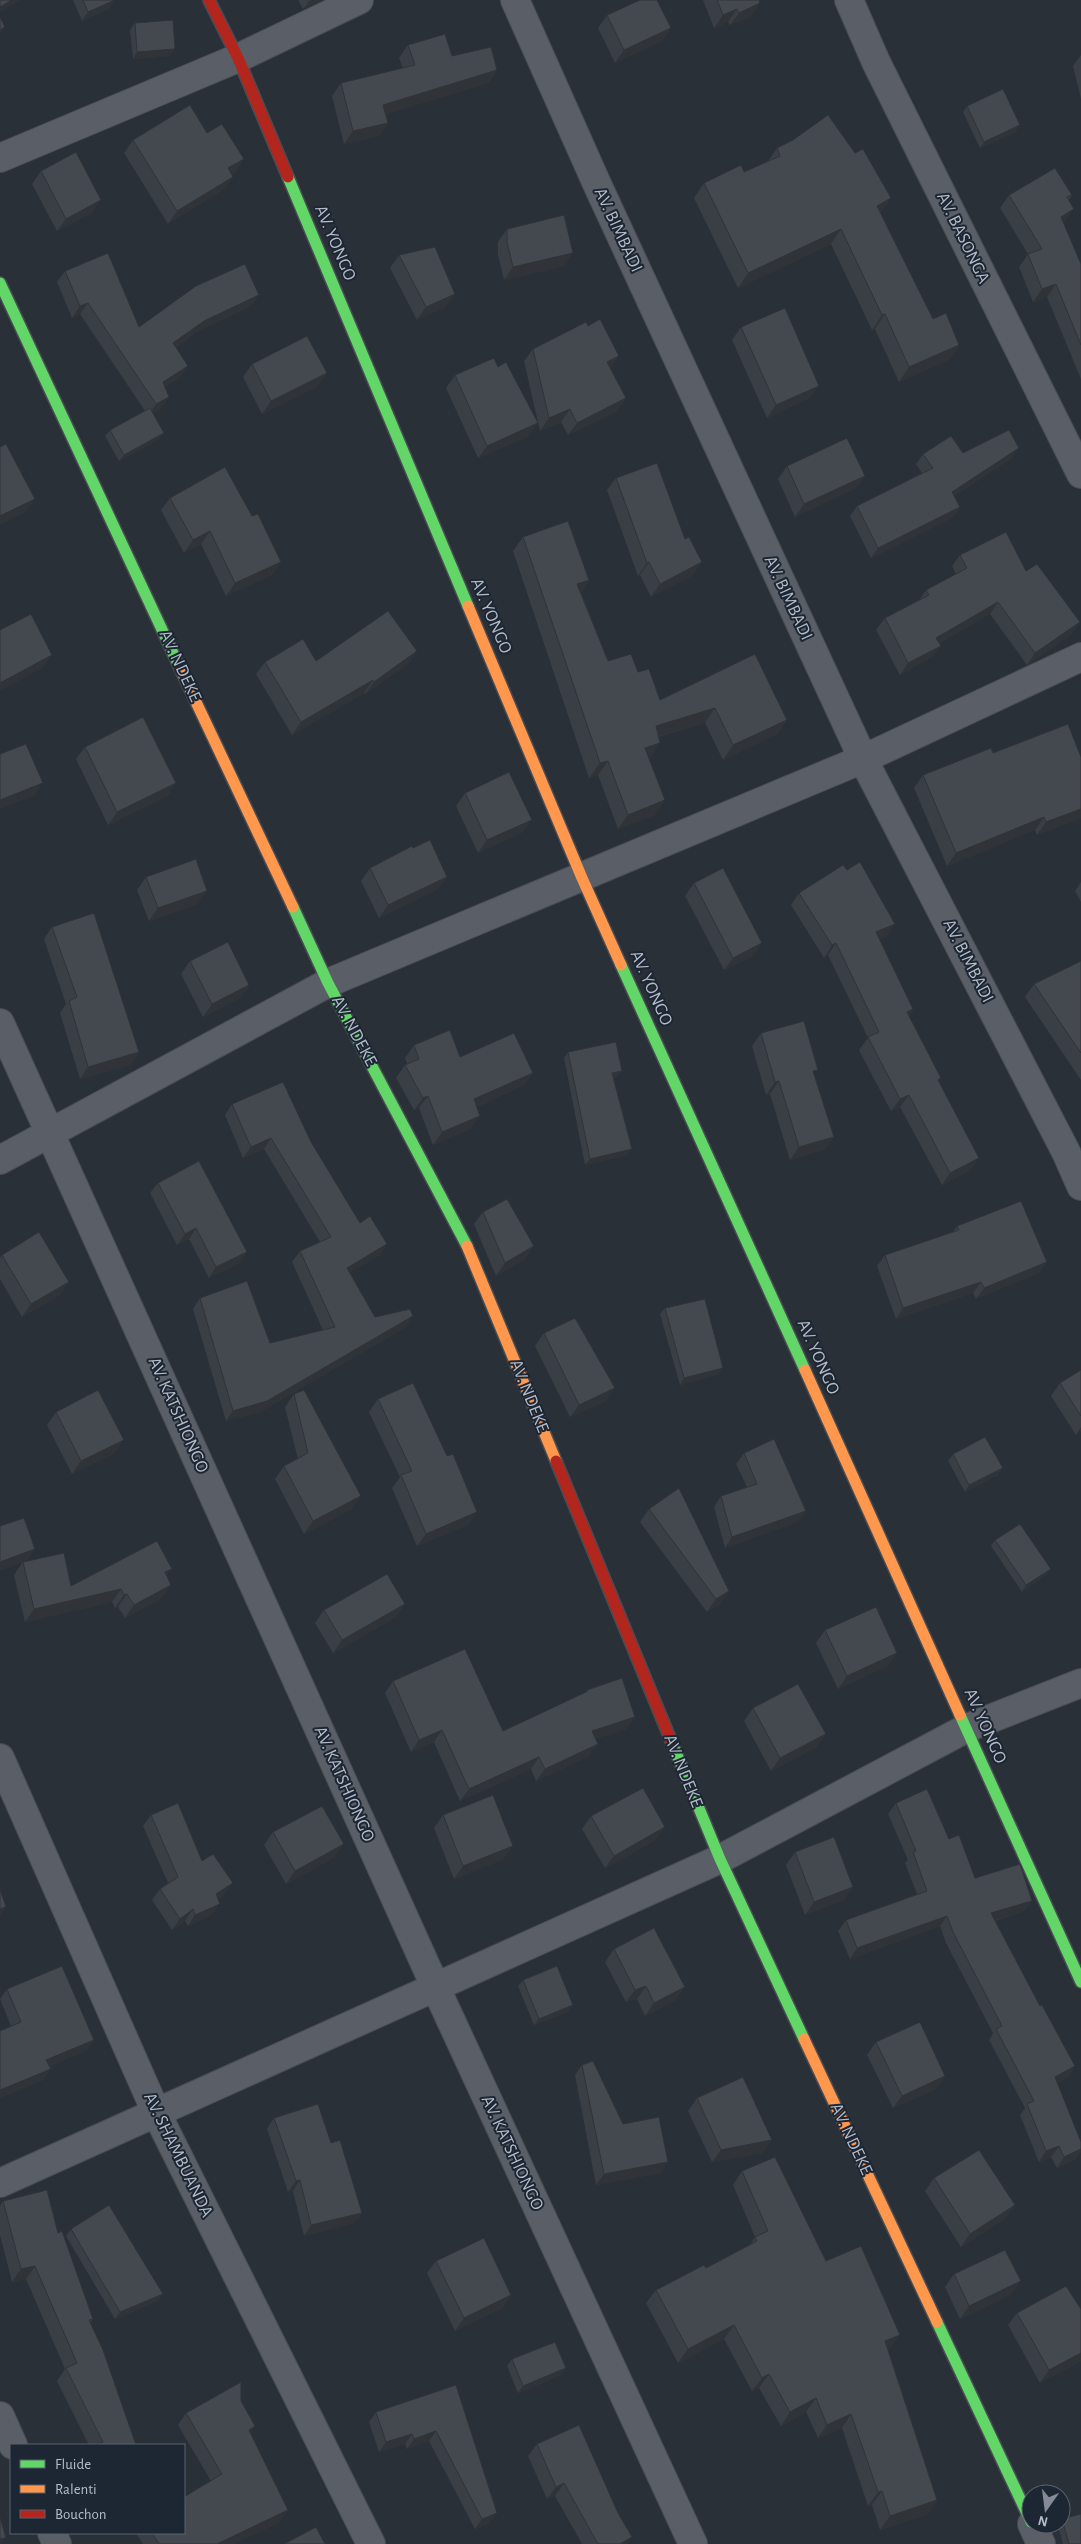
<svg xmlns="http://www.w3.org/2000/svg" width="1081" height="2544" viewBox="0 0 1081 2544" font-family="'Alegreya Sans',sans-serif">
	<rect width="100%" height="100%" fill="#2a3038"/>
	<g fill="none" stroke-linecap="round" stroke-linejoin="round">
		<!-- street casing -->
		<g stroke="#484c53" stroke-width="30">
			<path id="street" d="M515 0 597 184 863 759 1066 1152 1081 1186
				M849 0 876 62 1081 474
				M0 158 238 58 359 0
				M0 1023 435 1986 693 2544
				M0 1160 328 983 863 759 1081 657
				M0 1758 156 2112 371 2544
				M0 2183 720 1859 967 1728 1081 1683
				M0 2416 13 2445
				M1032 2524 1041 2544
				M52 2533 57 2544"/>
		</g>
		<!-- fast casing -->
		<g stroke="#484c53" stroke-width="14">
			<path id="fast" d="M288 177 468 606
				M0 283 179 666
				M293 907 328 983 467 1246
				M621 965 805 1370
				M960 1715 1081 1982
				M672 1743 720 1859 804 2039
				M937 2322 1031 2522"/>
		</g>
		<!-- slow casing -->
		<g stroke="#484c53" stroke-width="14">
			<path id="slow" d="M468 606 582 878 621 965
				M179 666 293 907
				M467 1246 556 1461
				M805 1370 960 1715
				M804 2039 937 2322"/>
		</g>
		<!-- jam casing -->
		<g stroke="#484c53" stroke-width="14">
			<path id="jam" d="M209 0 238 58 288 177
				M556 1461 672 1743"/>
		</g>
		<!-- street -->
		<use href="#street" stroke="#5a5e66" stroke-width="28"/>
		<!-- fast -->
		<use href="#fast" stroke="#63d668" stroke-width="11"/>
		<!-- slow -->
		<use href="#slow" stroke="#ff974d" stroke-width="11"/>
		<!-- jam -->
		<use href="#jam" stroke="#b3261e" stroke-width="11"/>
	</g>
	<!-- wall -->
	<path fill="#3a3f45" d="M73 0H115L109 9 82 21Z
		M298 0H321L320 1 303 9Z
		M703 0H759L760 3 751 16 730 25 728 22 714 28Z
		M607 15 671 28 662 41 615 63 598 28Z
		M135 23 170 56 133 59 130 30Z
		M408 45 452 56 497 70 488 83 386 114 388 123 379 136 344 144 332 96 341 83 403 68 399 58Z
		M1081 55V99L1073 66Z
		M967 106 1016 132 980 148 963 112Z
		M133 140 244 159 235 172 232 174 233 177 224 189 168 224 124 153Z
		M777 148 855 153 891 198 880 213 933 319 959 345 949 360 899 382 875 329 872 330 831 244 738 288 694 198 704 183 744 172 768 161Z
		M41 171 92 213 57 231 32 184Z
		M1009 195H1072L1069 200 1065 222 1063 223 1081 264V379L1047 297 1033 302 1019 267 1028 254 1000 208Z
		M507 229 564 266 504 280 498 255V242Z
		M399 255 446 307 417 320 390 268Z
		M65 271 139 327 251 306 196 332 176 347 180 377 165 387 161 409 153 413 164 433 159 439 119 461 105 436 110 430 145 411 80 314 72 318 57 282Z
		M741 327 810 398 767 418 732 340Z
		M533 349 610 369 626 398 617 411 568 435 561 422 540 431 524 361Z
		M252 364 327 373 318 386 262 414 243 377Z
		M498 367 529 436 478 458 446 388 455 375Z
		M963 453 1012 458 954 496 960 507 953 517 871 558 850 516 857 506 922 473 916 464 923 454Z
		M787 466 865 476 856 488 795 517 778 479Z
		M616 478 693 575 651 597 640 575 638 576 607 490Z
		M170 498 252 516 281 562 272 575 226 596 201 544 184 553 161 510Z
		M523 537 589 580 581 592 608 661 638 672 660 700 787 720 777 734 723 760 705 723 658 737 650 758H649L655 815 618 829 598 775 589 778 513 551Z
		M960 555 1026 571 1072 634 1027 665 990 614 939 643 932 657 900 675 876 630 885 618 919 600 926 590 956 574 952 566Z
		M417 651 408 664 365 694 364 693 292 735 256 674 265 662 316 661Z
		M85 747 176 783 167 796 108 825 76 759Z
		M993 753 1081 757V818L1037 835 1035 830 947 866 914 788 923 775Z
		M465 793 523 832 478 853 456 806Z
		M413 848 447 877 438 889 379 918 361 881 370 868Z
		M146 877 198 904 149 921 137 890Z
		M1081 882V902L1075 891Z
		M694 883 753 956 724 970 685 896Z
		M799 893 887 936 879 939 913 1009 909 1016 939 1082 971 1170 942 1185 900 1107 891 1111 859 1050 868 1038 828 955 824 958 791 905Z
		M52 927 139 1052 131 1065 80 1079 60 1013 66 1004 44 939Z
		M190 961 249 985 240 998 203 1017 181 974Z
		M1081 961V1080L1025 997 1034 984Z
		M761 1033 834 1137 825 1149 790 1160 770 1094 766 1095 752 1046Z
		M414 1045 460 1057 533 1073 524 1085 477 1107 471 1129 433 1145 419 1108 414 1110 396 1078 405 1065 407 1064 405 1058Z
		M568 1052 622 1071 617 1077 613 1078 632 1149 627 1155 585 1165 564 1058Z
		M232 1104 311 1142 360 1223 380 1255 350 1272 375 1317 406 1327 260 1412 226 1421 193 1309 200 1298 270 1343 323 1330 292 1262 300 1251 320 1242 264 1149 243 1158 225 1115Z
		M158 1183 247 1252 239 1263 209 1278 189 1239 177 1245 150 1193Z
		M483 1212 534 1246 525 1259 496 1276 474 1224Z
		M957 1226 1047 1262 1039 1273 976 1299 973 1293 896 1319 877 1266 885 1255 953 1232Z
		M2 1255 60 1295 22 1317 0 1279V1258Z
		M665 1308 723 1368 719 1374 680 1385 660 1314Z
		M544 1333 606 1401 570 1417 535 1346Z
		M1081 1370V1431L1076 1435 1051 1396 1060 1383Z
		M294 1394 352 1509 304 1534 275 1479 284 1466 298 1459 285 1407Z
		M378 1399 468 1525 417 1546 392 1488 400 1477 369 1412Z
		M56 1412 115 1453 72 1474 47 1425Z
		M744 1453 806 1511 798 1522 725 1548 714 1507 721 1496 747 1487 736 1464Z
		M953 1454 998 1475 965 1492 948 1461Z
		M649 1509 729 1591 720 1604 707 1612 640 1522Z
		M0 1526 27 1561 71 1586 167 1576 162 1598 125 1618 118 1607 115 1608 112 1602 25 1622 14 1575 22 1563Z
		M995 1540 1051 1569 1046 1575 1022 1592 991 1546Z
		M405 1604 396 1617 333 1653 315 1623 324 1610Z
		M825 1630 888 1666 838 1689 816 1643Z
		M393 1681 503 1731 585 1693 587 1690 626 1729 595 1739 589 1756 536 1781 531 1769 460 1801 434 1742 411 1752 385 1693Z
		M753 1708 817 1747 771 1771 744 1721Z
		M896 1803 949 1839 975 1878 1032 1901 1024 1911 995 1921 1040 2006 1075 2066 1068 2077 1057 2083 1076 2159 1057 2168 1051 2157 1039 2162 1020 2115 1025 2108 989 2040 993 2033 946 1943 940 1926 850 1959 838 1931 846 1920 917 1894 905 1863 908 1860 888 1814Z
		M151 1815 202 1861 225 1894 218 1899 212 1915 188 1926 185 1921 172 1930 152 1900 160 1889 168 1883 143 1826Z
		M443 1815 504 1859 454 1879 434 1828Z
		M591 1816 656 1840 605 1868 582 1829Z
		M273 1832 335 1857 286 1884 264 1845Z
		M795 1852 853 1887 844 1900 805 1915 786 1865Z
		M614 1949 676 2000 645 2016 637 1999 626 2002 605 1962Z
		M523 1980 573 2005 568 2012 534 2025 518 1986Z
		M7 1989 94 2040 86 2051 50 2066 43 2080 0 2098V2031L11 2026 0 1999Z
		M876 2042 945 2076 936 2089 893 2108 867 2055Z
		M582 2065 623 2124 661 2173 596 2185 575 2075Z
		M697 2098 763 2153 712 2162 688 2111Z
		M274 2118 362 2213 354 2223 304 2236 293 2191 288 2192 267 2129Z
		M742 2171 826 2261 890 2349H888L937 2500 928 2514 880 2530 872 2505 868 2506 842 2428 818 2438 806 2412 781 2426 759 2388 752 2391 724 2339 678 2363 646 2303 656 2290 706 2268 750 2245 755 2237 733 2185Z
		M934 2178 1015 2205 1006 2218 961 2247 925 2191Z
		M3 2201 58 2233 93 2319 90 2323 136 2445H89L57 2381 65 2369 26 2279 12 2282 0 2235V2206Z
		M71 2229 158 2301 115 2319 66 2236Z
		M436 2261 511 2295 502 2308 455 2331 427 2273Z
		M954 2274 1012 2294 960 2319 945 2287Z
		M1081 2309V2361L1040 2383 1008 2325 1017 2313Z
		M512 2359 561 2375 518 2393 507 2366Z
		M456 2385 490 2523 475 2529 429 2441 407 2449 405 2444 379 2452 369 2422 376 2412Z
		M241 2401 255 2426 250 2433 280 2522 234 2544H143L136 2533H184L211 2481 178 2425 186 2413Z
		M537 2444 627 2544H582L555 2496 547 2499 528 2456Z
		M1062 2519 1081 2544H1063L1058 2526 1059 2524H1061V2521Z"/>
	<!-- shaded-wall -->
	<path fill="#303338" d="M12 0H21L0 12V7Z
		M115 0 109 9 82 21 88 12Z
		M310 0H321L320 1 303 9Z
		M760 3 751 16 730 25 739 13Z
		M737 9 728 22 714 28 723 15Z
		M5 27 0 35V30Z
		M671 28 662 41 615 63 624 50Z
		M175 49 170 56 133 59 137 52Z
		M497 70 488 83 374 118 383 105Z
		M388 123 379 136 344 144 353 131Z
		M1020 125 1016 132 980 148 984 142Z
		M244 159 235 172 219 181 228 168Z
		M233 177 224 189 168 224 177 211Z
		M891 198 880 213 877 206Z
		M101 200 92 213 57 231 66 219Z
		M1074 209 1065 222 1052 230 1061 217Z
		M841 229 831 244 738 288 748 273Z
		M573 253 564 266 504 280 513 267Z
		M1056 284 1047 297 1033 302 1042 289Z
		M455 294 446 307 417 320 426 307Z
		M259 295 251 306 196 332 165 354 173 343 204 321Z
		M88 303 80 314 72 318 80 306Z
		M885 314 875 329 872 330 882 315Z
		M959 345 949 360 899 382 909 367Z
		M619 356 610 369 607 362Z
		M188 366 180 377 155 394 163 382Z
		M327 373 318 386 262 414 271 401Z
		M819 386 810 398 767 418 776 405Z
		M169 397 161 409 148 416 156 404Z
		M626 398 617 411 568 435 577 423Z
		M570 409 561 422 540 431 549 418Z
		M538 423 529 436 478 458 487 446Z
		M164 433 159 439 119 461 124 455Z
		M1019 448 1012 458 945 502 952 492Z
		M865 476 856 488 795 517 804 504Z
		M35 499 26 512 0 525V516Z
		M960 507 953 517 871 558 878 548Z
		M210 531 201 544 184 553 193 540Z
		M281 562 272 575 226 596 235 583Z
		M649 562 640 575 638 576 647 563Z
		M702 562 693 575 651 597 660 584Z
		M589 580 579 594 577 584Z
		M998 602 990 614 928 649 936 638Z
		M1080 622 1072 634 1027 665 1035 653Z
		M941 646 932 657 900 675 908 663Z
		M417 651 408 664 365 694 374 682Z
		M52 655 43 668 0 691V683Z
		M373 680 364 693 292 735 301 722Z
		M715 708 705 723 646 740 656 726Z
		M787 720 777 734 723 760 733 745Z
		M660 743 650 758 635 763 645 748Z
		M608 761 598 775 589 778 600 763Z
		M43 783 34 796 0 809V800Z
		M176 783 167 796 108 825 117 812Z
		M665 800 655 815 618 829 628 815Z
		M1081 809V818L1037 835 1046 822Z
		M1044 817 1035 830 947 866 956 853Z
		M532 820 523 832 478 853 487 840Z
		M447 877 438 889 379 918 388 905Z
		M207 891 198 904 149 921 158 908Z
		M895 924 887 936 868 944 876 932Z
		M762 943 753 956 724 970 733 958Z
		M836 943 828 955 824 958 832 945Z
		M249 985 240 998 203 1017 212 1004Z
		M913 1009 905 1021 907 1012Z
		M139 1052 131 1065 80 1079 88 1067Z
		M622 1071 617 1077 607 1080 612 1073Z
		M533 1073 524 1085 465 1112 474 1099Z
		M779 1081 770 1094 766 1095 775 1082Z
		M909 1095 900 1107 891 1111 900 1099Z
		M428 1096 419 1108 414 1110 423 1098Z
		M480 1116 471 1129 433 1145 442 1132Z
		M834 1137 825 1149 790 1160 799 1147Z
		M271 1138 264 1149 243 1158 251 1147Z
		M632 1149 627 1155 585 1165 590 1159Z
		M979 1158 971 1170 942 1185 950 1173Z
		M196 1228 189 1239 177 1245 185 1234Z
		M387 1244 380 1255 340 1278 347 1268Z
		M534 1246 525 1259 496 1276 505 1263Z
		M247 1252 239 1263 209 1278 216 1267Z
		M1047 1262 1039 1273 976 1299 984 1288Z
		M69 1282 60 1295 22 1317 31 1304Z
		M981 1282 973 1293 896 1319 903 1308Z
		M413 1316 406 1327 260 1412 226 1421 233 1411Z
		M723 1368 719 1374 680 1385 684 1378Z
		M615 1388 606 1401 570 1417 579 1405Z
		M1081 1427V1431L1076 1435Z
		M124 1440 115 1453 72 1474 81 1461Z
		M1003 1468 998 1475 965 1492 969 1485Z
		M361 1496 352 1509 304 1534 313 1521Z
		M806 1511 798 1522 725 1548 732 1537Z
		M477 1512 468 1525 417 1546 426 1534Z
		M35 1549 26 1562H23L22 1563 0 1571V1562Z
		M172 1569 163 1582 165 1572Z
		M1051 1569 1046 1575 1022 1592 1026 1585Z
		M171 1585 162 1598 125 1618 134 1605Z
		M121 1589 112 1602 25 1622 34 1609Z
		M729 1591 720 1604 707 1612 716 1599Z
		M127 1594 118 1607 115 1608 124 1595Z
		M405 1604 396 1617 333 1653 342 1640Z
		M897 1653 888 1666 838 1689 847 1676Z
		M635 1717 626 1729 583 1743 592 1731Z
		M442 1730 434 1742 411 1752 419 1740Z
		M826 1734 817 1747 771 1771 780 1758Z
		M598 1744 589 1756 536 1781 545 1769Z
		M539 1757 531 1769 460 1801 469 1789Z
		M665 1827 656 1840 605 1868 614 1856Z
		M344 1844 335 1857 286 1884 295 1871Z
		M513 1846 504 1859 454 1879 463 1866Z
		M233 1883 225 1894 208 1905 216 1894Z
		M853 1887 844 1900 805 1915 814 1902Z
		M1032 1901 1024 1911 983 1924 991 1913Z
		M220 1904 212 1915 188 1926 195 1915Z
		M6 1907 0 1916V1909Z
		M193 1909 185 1921 172 1930 180 1919Z
		M947 1916 940 1926 850 1959 857 1948Z
		M646 1986 637 1999 626 2002 635 1990Z
		M685 1987 676 2000 645 2016 654 2003Z
		M573 2005 568 2012 534 2025 539 2019Z
		M94 2040 86 2051 39 2071 46 2060Z
		M1075 2066 1068 2077 1047 2088 1055 2077Z
		M51 2069 43 2080 0 2098V2090Z
		M945 2076 936 2089 893 2108 902 2096Z
		M772 2140 763 2153 712 2162 721 2150Z
		M1059 2146 1051 2157 1039 2162 1046 2151Z
		M1081 2149V2152L1076 2159 1057 2168 1064 2157Z
		M668 2162 661 2173 596 2185 604 2174Z
		M300 2180 293 2191 288 2192 296 2181Z
		M1015 2205 1006 2218 961 2247 970 2234Z
		M362 2213 354 2223 304 2236 311 2225Z
		M35 2266 26 2279 12 2282 21 2269Z
		M1021 2281 1012 2294 960 2319 969 2306Z
		M163 2294 158 2301 115 2319 120 2312Z
		M511 2295 502 2308 455 2331 464 2318Z
		M734 2325 724 2339 678 2363 688 2349Z
		M900 2335 890 2349 876 2355 885 2341Z
		M1081 2353V2361L1040 2383 1049 2370Z
		M566 2368 561 2375 518 2393 523 2386Z
		M769 2374 759 2388 752 2391 762 2378Z
		M816 2398 806 2412 781 2426 790 2412Z
		M851 2414 842 2428 818 2438 827 2425Z
		M255 2426 247 2438 249 2430Z
		M436 2431 429 2441 407 2449 414 2439Z
		M412 2434 405 2444 379 2452 386 2442Z
		M564 2483 555 2496 547 2499 556 2487Z
		M882 2491 872 2505 868 2506 878 2492Z
		M937 2500 928 2514 880 2530 890 2516Z
		M288 2510 280 2522 234 2544H217Z
		M497 2513 490 2523 475 2529 482 2519Z
		M632 2537 627 2544H620Z
		M6 2538 1 2544H0V2539Z"/>
	<!-- building -->
	<path fill="#444950" stroke="#303338" d="M0 0H12L0 7Z
		M83 0H115L88 12Z
		M640 0H657L671 28 624 50 607 15Z
		M717 0H759L760 3 739 13 737 9 723 15Z
		M0 17 5 27 0 30Z
		M173 20 175 49 137 52 135 23Z
		M445 34 452 56 491 47 497 70 383 105 388 123 353 131 341 83 415 65 408 45Z
		M1003 89 1020 125 984 142 967 106Z
		M190 105 207 133 222 124 244 159 228 168 233 177 177 211 133 140Z
		M828 115 855 153 863 149 891 198 877 206 933 319 946 313 959 345 909 367 885 314 882 315 841 229 748 273 704 183 741 165 744 172 780 156 777 148 793 140Z
		M76 152 101 200 66 219 41 171Z
		M1055 168 1072 195 1067 197 1074 209 1061 217 1081 264V345L1056 284 1042 289 1028 254 1042 249 1009 195Z
		M564 215 573 253 513 267 507 242V229Z
		M435 247 455 294 426 307 399 255Z
		M108 253 139 327 196 286 245 264 259 295 204 321 173 343 188 366 163 382 169 397 156 404 88 303 80 306 65 271Z
		M785 308 819 386 776 405 741 327Z
		M600 319 619 356 607 362 626 398 577 423 570 409 549 418 533 349 586 322 588 326Z
		M307 336 327 373 271 401 252 364Z
		M494 358 498 367 506 362 538 423 487 446 455 375Z
		M150 408 164 433 124 455 110 430Z
		M1009 430 1019 448 952 492 960 507 878 548 857 506 933 468 923 454 951 436 963 453Z
		M847 438 865 476 804 504 787 466Z
		M6 444 35 499 0 516V447Z
		M657 463 685 539 689 537 702 562 660 584 649 562 647 563 616 478Z
		M225 467 252 516 258 514 281 562 235 583 210 531 193 540 170 498Z
		M568 521 589 580 577 584 608 661 631 654 638 672 649 669 660 700 755 654 787 720 733 745 715 708 656 726 660 743 645 748 665 800 628 815 608 761 600 763 523 537Z
		M1006 532 1026 571 1037 564 1080 622 1035 653 998 602 936 638 941 646 908 663 885 618 929 595 926 590 967 568 960 555Z
		M388 611 417 651 374 682 373 680 301 722 265 662 303 639 316 661Z
		M31 614 52 655 0 683V630Z
		M143 717 176 783 117 812 85 747Z
		M1068 724 1081 757V809L1046 822 1044 817 956 853 923 775 991 748 993 753Z
		M26 744 43 783 0 800V754Z
		M509 772 532 820 487 840 465 793Z
		M430 840 447 877 388 905 370 868 412 846 413 848Z
		M196 859 207 891 158 908 146 877Z
		M860 862 895 924 876 932 913 1009 907 1012 941 1078 938 1080 979 1158 950 1173 909 1095 900 1099 868 1037 879 1032 836 943 832 945 799 893 843 865 847 870Z
		M723 868 762 943 733 958 694 883Z
		M94 913 139 1052 88 1067 69 1001 77 997 52 927Z
		M228 942 249 985 212 1004 190 961Z
		M1081 961V1053L1034 984Z
		M804 1021 818 1070 813 1071 834 1137 799 1147 779 1081 775 1082 761 1033Z
		M450 1030 460 1057 514 1033 533 1073 474 1099 480 1116 442 1132 428 1096 423 1098 405 1065 419 1059 414 1045Z
		M616 1042 622 1071 612 1073 632 1149 590 1159 568 1052Z
		M283 1082 311 1142 360 1223 370 1216 387 1244 347 1268 375 1317 410 1309 413 1316 267 1401 233 1411 200 1298 247 1281 270 1343 335 1327 300 1251 331 1237 271 1138 251 1147 232 1104Z
		M199 1161 247 1252 216 1267 196 1228 185 1234 158 1183Z
		M507 1199 534 1246 505 1263 483 1212Z
		M1021 1201 1047 1262 984 1288 981 1282 903 1308 885 1255 959 1230 957 1226Z
		M39 1232 69 1282 31 1304 2 1255Z
		M705 1299 723 1368 684 1378 665 1308Z
		M575 1318 615 1388 579 1405 544 1333Z
		M1081 1370V1416L1060 1383Z
		M413 1383 447 1456 453 1454 477 1512 426 1534 401 1475 412 1471 378 1399Z
		M98 1390 124 1440 81 1461 56 1412Z
		M304 1390 361 1496 313 1521 284 1466 308 1453 294 1394Z
		M985 1437 1003 1468 969 1485 953 1454Z
		M774 1439 806 1511 732 1537 721 1496 757 1484 744 1453Z
		M679 1488 729 1591 716 1599 649 1509Z
		M24 1518 35 1549 0 1562V1526Z
		M1020 1524 1051 1569 1026 1585 995 1540Z
		M157 1541 172 1569 165 1572 171 1585 134 1605 127 1594 124 1595 121 1589 34 1609 23 1562 64 1553 71 1586Z
		M387 1574 405 1604 342 1640 324 1610Z
		M876 1607 897 1653 847 1676 825 1630Z
		M465 1649 503 1731 588 1691 587 1690 622 1678 635 1717 592 1731 598 1744 545 1769 539 1757 469 1789 442 1730 419 1740 393 1681Z
		M798 1684 826 1734 780 1758 753 1708Z
		M643 1788 665 1827 614 1856 591 1816Z
		M927 1789 949 1839 959 1835 975 1878 1020 1864 1032 1901 991 1913 1040 2006 1042 2005 1075 2066 1055 2077 1081 2142V2149L1064 2157 1059 2146 1046 2151 1027 2104 1034 2101 996 2029 1002 2026 953 1932 947 1916 857 1948 846 1920 927 1891 913 1852 916 1851 896 1803Z
		M493 1795 513 1846 463 1866 443 1815Z
		M178 1803 202 1861 213 1854 233 1883 216 1894 220 1904 195 1915 193 1909 180 1919 160 1889 178 1877 151 1815Z
		M322 1806 344 1844 295 1871 273 1832Z
		M834 1837 853 1887 814 1902 795 1852Z
		M0 1889 6 1907 0 1909Z
		M654 1928 685 1987 654 2003 646 1986 635 1990 614 1949Z
		M62 1966 94 2040 46 2060 51 2069 0 2090V2031L21 2022 7 1989Z
		M557 1966 573 2005 539 2019 523 1980Z
		M920 2022 945 2076 902 2096 876 2042Z
		M593 2061 623 2124 659 2117 668 2162 604 2174 582 2065Z
		M743 2077 772 2140 721 2150 697 2098Z
		M318 2104 331 2143 340 2140 362 2213 311 2225 300 2180 296 2181 274 2118Z
		M979 2150 1015 2205 970 2234 934 2178Z
		M775 2157 826 2261 861 2246 900 2335 885 2341 937 2500 890 2516 882 2491 878 2492 851 2414 827 2425 816 2398 790 2412 769 2374 762 2378 734 2325 688 2349 656 2290 704 2265 706 2268 757 2241 755 2237 768 2231 742 2171Z
		M47 2190 58 2233 62 2231 93 2319 89 2320 103 2350 136 2445H94L103 2442 66 2368 77 2363 35 2266 21 2269 3 2201Z
		M109 2205 163 2294 120 2312 71 2229Z
		M484 2238 511 2295 464 2318 436 2261Z
		M1005 2250 1021 2281 969 2306 954 2274Z
		M1066 2286 1081 2309V2353L1049 2370 1017 2313Z
		M555 2342 566 2368 523 2386 512 2359Z
		M241 2382V2401L255 2426 249 2430 288 2510 217 2544H159L152 2533H184V2497L222 2474 186 2413Z
		M456 2385 497 2513 482 2519 436 2431 414 2439 412 2434 386 2442 376 2412Z
		M579 2425 618 2513 632 2537 620 2544H598L564 2483 556 2487 537 2444Z
		M1081 2514V2544H1069L1062 2519Z
		M0 2517 6 2538 0 2539Z
		M316 2527 325 2544H284Z"/>
	<g text-anchor="middle" dominant-baseline="central" stroke-width="4" stroke-linejoin="round" paint-order="stroke">
		<!-- street labels -->
		<g font-size="18" fill="#b4bcc9" stroke="#1d2633">
			<text transform="translate(618 230) rotate(65)">AV. BIMBADI</text>
			<text transform="translate(963 238) rotate(64)">AV. BASONGA</text>
			<text transform="translate(335 243) rotate(67)">AV. YONGO</text>
			<text transform="translate(788 598) rotate(65)">AV. BIMBADI</text>
			<text transform="translate(491 616) rotate(67)">AV. YONGO</text>
			<text transform="translate(180 666) rotate(65)">AV. NDEKE</text>
			<text transform="translate(968 961) rotate(63)">AV. BIMBADI</text>
			<text transform="translate(651 988) rotate(66)">AV. YONGO</text>
			<text transform="translate(354 1031) rotate(62)">AV. NDEKE</text>
			<text transform="translate(818 1357) rotate(66)">AV. YONGO</text>
			<text transform="translate(529 1396) rotate(68)">AV. NDEKE</text>
			<text transform="translate(178 1415) rotate(66)">AV. KATSHIONGO</text>
			<text transform="translate(985 1726) rotate(66)">AV. YONGO</text>
			<text transform="translate(683 1771) rotate(68)">AV. NDEKE</text>
			<text transform="translate(344 1784) rotate(66)">AV. KATSHIONGO</text>
			<text transform="translate(851 2139) rotate(65)">AV. NDEKE</text>
			<text transform="translate(512 2153) rotate(65)">AV. KATSHIONGO</text>
			<text transform="translate(178 2155) rotate(64)">AV. SHAMBUANDA</text>
		</g>
	</g>
	<!-- legend -->
	<rect x="10" y="2444" width="175" height="90" fill="#1d2633" stroke="#59626f"/>
	<rect x="20" y="2460" width="25" height="8" fill="#63d668" stroke="#59626f"/>
	<text x="55" y="2469" font-size="15" fill="#b4bcc9">Fluide</text>
	<rect x="20" y="2485" width="25" height="8" fill="#ff974d" stroke="#59626f"/>
	<text x="55" y="2494" font-size="15" fill="#b4bcc9">Ralenti</text>
	<rect x="20" y="2510" width="25" height="8" fill="#b3261e" stroke="#59626f"/>
	<text x="55" y="2519" font-size="15" fill="#b4bcc9">Bouchon</text>
	<!-- north arrow -->
	<g transform="translate(1046 2509) rotate(194)"><circle r="24" fill="#1d2633" stroke="#59626f"/>
	<path d="M0-4L9 19L0 12L-9 19Z" fill="#848b96"/>
	<text y="-8" font-size="14" font-weight="bold" text-anchor="middle" fill="#b4bcc9">N</text>
	</g>
</svg>
